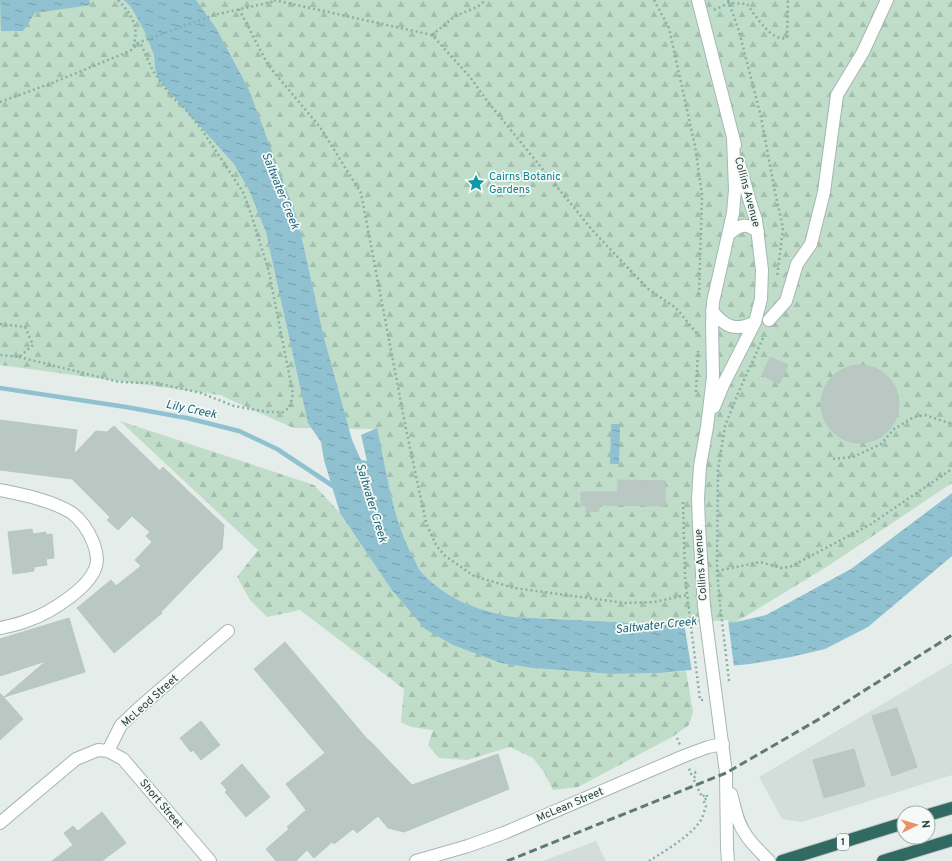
<svg xmlns="http://www.w3.org/2000/svg" width="952" height="861" viewBox="0 0 952 861" font-family="Overpass,sans-serif">
	<defs>
		<pattern id="forest-firs" width="22" height="20" patternUnits="userSpaceOnUse"><rect width="22" height="20" fill="#bfddc9"/><path d="M5 1l3.5 6h-7zM16 11l3.5 6h-7z" fill="#a4bfad"/></pattern>
		<pattern id="water-ripples" width="26" height="14" patternUnits="userSpaceOnUse"><rect width="26" height="14" fill="#90c1d0"/><path d="M2 4q2-2 4 0t4 0M15 11q2-2 4 0t4 0" fill="none" stroke="#759eaa"/></pattern>
	</defs>
	<rect width="100%" height="100%" fill="#e5edea"/>
	<!-- built -->
	<path fill="#d3ddd9" d="M952 663V775L802 822 782 819 759 777Z
		M596 841 606 861H543Z"/>
	<!-- forest -->
	<path fill="url(#forest-firs)" d="M0 0H952V483L828 566 736 622 677 625 513 617C479 611 446 599 422 573 418 569 416 562 413 557 392 518 387 472 377 429L293 428 220 395 0 365Z
		M120 421 314 485 340 513 391 589 533 668 611 674 661 673 686 671 693 712 689 725 672 737 578 787 553 790 544 772 533 758 510 747 467 760 439 758 428 745 433 730 411 727 401 722 404 689 300 610 267 617 250 600 237 577 258 550Z"/>
	<!-- water -->
	<path fill="url(#water-ripples)" d="M0 0H89L91 5 35 13 23 31H1Z
		M124 0H196L216 28 249 90 298 221 323 334 352 440 361 460 367 461 361 435 377 428C387 472 392 518 413 557 416 562 418 569 422 573 446 599 479 611 513 617L677 625 736 622 766 615 851 569 952 493V556L868 627 825 649 791 657 750 664 661 673 611 674 533 668 501 663 453 645 425 629 391 589 340 513 324 460 321 442 308 423 266 232 249 190 234 164 158 79 155 68 154 55 144 30 131 7Z
		M611 424H620L619 464H610Z"/>
	<!-- pier -->
	<path fill="#e5edea" d="M728 620 734 667 692 672 684 623Z"/>
	<g fill="none" stroke-linecap="round" stroke-linejoin="round">
		<!-- stream -->
		<path stroke="#90c1d0" stroke-width="4.5" d="M0 388 126 407 187 418 239 431 277 449 336 488"/>
	</g>
	<!-- building -->
	<path fill="#bac8c3" stroke="#b7c7c2" d="M770 357 788 365 779 384 762 375Z
		M821 404a39 39 0 1 1 78 0a39 39 0 1 1-78 0Z
		M0 420 77 430 74 454 96 431 107 432 114 426 160 471 163 467 224 525 222 549 161 612 162 613 114 653 77 608 111 580 116 586 141 566 135 560 152 542 146 536 150 532 132 516 118 530 107 520 110 517 72 479 0 470Z
		M618 480 665 481V506L599 505V511L586 512V505L581 506V492H618Z
		M32 529 33 534 46 532V535L52 534 54 558 46 559 47 565 34 567V571L13 574 8 532Z
		M69 618 85 672 4 697 46 661 0 676V639Z
		M285 642 368 740H369L412 785 498 754 509 789 404 832 388 828 378 816 357 833 353 829 334 844 332 842 314 858 307 850 296 861H276L266 849 289 829 287 827 306 810 286 784 325 753 254 669Z
		M0 693 23 719 0 740Z
		M897 708 917 767 892 776 872 716Z
		M201 721 220 745 201 760 193 750 191 752 180 738Z
		M854 749 865 786 824 798 813 760Z
		M242 764 270 797 246 817 225 792 227 790 221 783Z
		M102 812 126 843 102 861H52L73 845 64 833 73 826 78 831Z"/>
	<g fill="none" stroke-linecap="round" stroke-linejoin="round">
		<!-- street casing -->
		<g stroke="#a8b5b2" stroke-width="14">
			<path id="street" d="M769 320 786 301 797 264 811 244 824 192 837 95 863 52 887 0
				M0 490C24 495 51 500 72 513 81 520 89 532 93 542 96 550 99 561 95 569 87 589 50 613 29 620 20 624 10 626 0 628
				M108 751 121 725 139 708 228 631
				M0 823 76 759 98 750 108 751 123 759 210 861
				M416 861 468 846 504 833 684 756 708 747 723 744"/>
		</g>
		<!-- secondary casing -->
		<g stroke="#a4b9b3" stroke-width="14">
			<path id="secondary" d="M698 0 735 145
				M728 235C738 225 746 222 758 232
				M712 311C725 327 736 332 755 322
				M714 407 724 383 755 322 761 299 762 270 756 220 750 202 739 163
				M731 794C735 808 737 823 746 835 752 845 762 853 769 861
				M728 861 727 848 726 773 704 606 699 526 698 498 700 466 707 427 713 377 712 324 713 302 733 213 735 190 733 138"/>
		</g>
		<!-- highway casing -->
		<g stroke="#c2c9c8" stroke-width="14">
			<path id="highway" d="M928 815 952 808
				M782 861 904 823
				M883 861 952 840"/>
		</g>
		<!-- path -->
		<path stroke="#87b0a6" stroke-width="2.5" stroke-dasharray="2 3" stroke-linecap="butt" d="M118 0C132 15 141 28 132 49
			M274 0 432 35 470 77 488 102 593 231 648 289 676 308 699 336
			M654 0 669 28 695 146 702 195 699 298
			M728 0 739 31 761 117 775 192 783 228 777 278
			M239 9 268 65 320 127 361 193 406 429 426 523 436 545 444 555 474 576 514 588 625 603 654 602 687 595
			M714 10 729 3 747 4C755 15 771 42 787 38L788 0
			M432 35 455 16 477 7 486 0
			M0 102 52 83 130 51 140 42 214 15 276 1
			M0 324 25 327 33 345 19 357 0 355
			M19 357 119 382 156 383 201 393 234 406 268 412H283L290 407 293 394 269 272 251 214 243 192 202 130 187 111 171 96 153 71 140 42
			M696 392 698 351
			M833 459 853 457 881 444 894 429 914 417 925 415 952 424
			M683 502 685 577 700 700H705
			M717 571 760 562 782 568 790 567 871 524 952 469
			M729 681 720 604 717 571 718 470 725 426 739 391 764 336
			M677 738 680 745
			M649 861C666 850 686 839 699 823 703 818 704 811 706 806L703 800 708 798 706 794 702 797 693 778 696 776 695 772 691 774 689 768"/>
		<!-- street -->
		<use href="#street" stroke="#fff" stroke-width="12"/>
		<!-- secondary -->
		<use href="#secondary" stroke="#fff" stroke-width="12"/>
		<!-- highway -->
		<use href="#highway" stroke="#316a62" stroke-width="12"/>
		<!-- rail -->
		<path stroke="#5f7a75" stroke-width="3" stroke-dasharray="8 4" stroke-linecap="butt" d="M507 861 726 773 821 718 952 635"/>
	</g>
	<!-- icons -->
	<defs>
		<g id="sight-bare" transform="scale(1.38)"><path d="M0-6L1.8-2.2L6-1.7L2.9 1.2L3.7 5.4L0 3.3L-3.7 5.4L-2.9 1.2L-6-1.7L-1.8-2.2Z" fill="#0f9aa8" stroke="#f5faf8" stroke-width="2.5" paint-order="stroke"/></g>
	</defs>
	<g fill-rule="evenodd">
		<use href="#sight-bare" x="476" y="183"/>
	</g>
	<g text-anchor="middle" dominant-baseline="central" stroke-width="3.5" stroke-linejoin="round" paint-order="stroke">
		<!-- shield labels -->
		<rect fill="#f5faf8" stroke="#637773" stroke-width="1" x="837" y="834" width="12" height="16" rx="3"/>
		<g font-size="10" font-weight="bold" fill="#253f3a">
			<text x="843" y="842">1</text>
		</g>
		<!-- culture labels -->
		<g font-size="11" fill="#0d838f" stroke="#f5faf8" text-anchor="start">
			<text x="489" y="177">Cairns Botanic<tspan x="489" dy="13">Gardens</tspan></text>
		</g>
		<!-- street labels -->
		<g font-size="11" fill="#253f3a" stroke="#f5faf8">
			<text transform="translate(747 192) rotate(75)">Collins Avenue</text>
			<text transform="translate(701 565) rotate(-94)">Collins Avenue</text>
			<text transform="translate(150 701) rotate(-42)">McLeod Street</text>
			<text transform="translate(161 804) rotate(50)">Short Street</text>
			<text transform="translate(570 805) rotate(-23)">McLean Street</text>
		</g>
		<!-- water labels -->
		<g font-size="12" font-style="italic" fill="#216479" stroke="#f5faf8">
			<text transform="translate(280 191) rotate(68)">Saltwater Creek</text>
			<text transform="translate(191 410) rotate(12)">Lily Creek</text>
			<text transform="translate(371 503) rotate(73)">Saltwater Creek</text>
			<text transform="translate(656 626) rotate(-6)">Saltwater Creek</text>
		</g>
	</g>
	<!-- north arrow -->
	<g transform="translate(916 825) rotate(85)"><circle r="19" fill="#f5faf8" stroke="#a2afac"/>
	<path d="M0-3L7 15L0 10L-7 15Z" fill="#ec8f64"/>
	<text y="-6" font-size="11" font-weight="bold" text-anchor="middle" fill="#253f3a">N</text>
	</g>
</svg>
